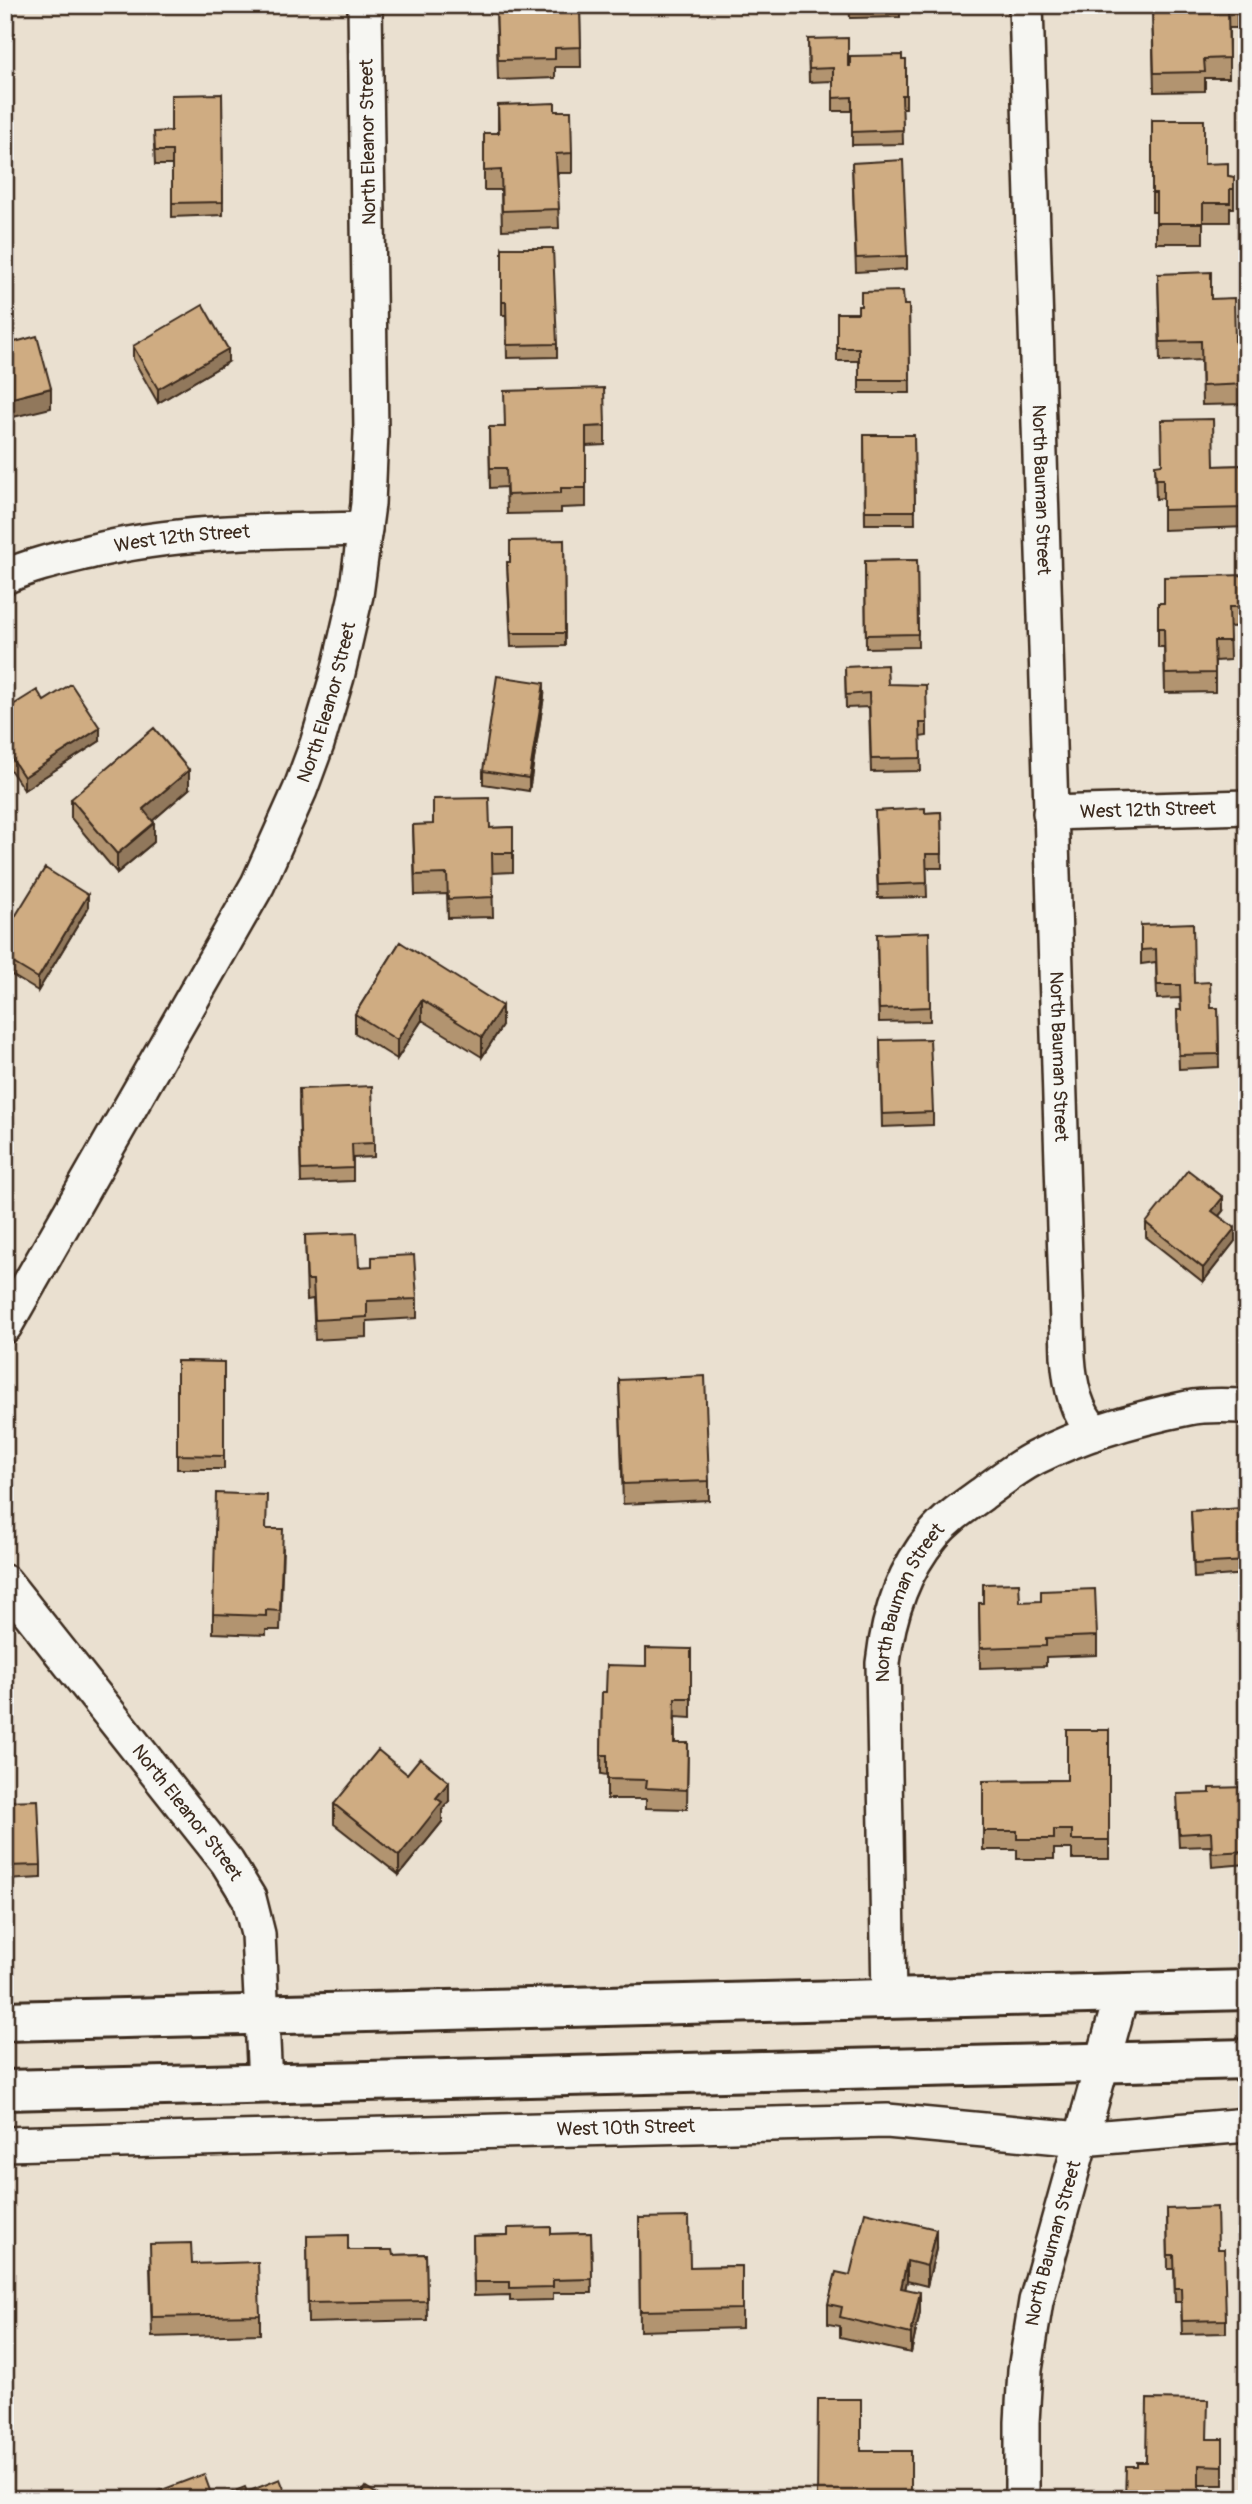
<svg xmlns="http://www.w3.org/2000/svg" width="1252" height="2504" viewBox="0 0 1252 2504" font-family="Pangolin,sans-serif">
	<rect width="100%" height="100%" fill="#eae0d0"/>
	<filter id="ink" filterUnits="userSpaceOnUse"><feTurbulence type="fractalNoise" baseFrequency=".0143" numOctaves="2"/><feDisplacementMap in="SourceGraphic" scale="14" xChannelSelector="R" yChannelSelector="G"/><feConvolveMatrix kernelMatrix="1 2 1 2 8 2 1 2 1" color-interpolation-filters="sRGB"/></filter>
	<g filter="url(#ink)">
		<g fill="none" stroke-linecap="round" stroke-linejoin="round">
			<!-- minor casing -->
			<g stroke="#3b2a1e" stroke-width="38">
				<g id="minor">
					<path id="s1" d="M1026 5 1068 1356C1070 1385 1075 1411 1095 1433"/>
					<path id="s2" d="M5 577C33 564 64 558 93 551 182 530 274 531 365 529"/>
					<path id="s3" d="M1050 813 1247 807"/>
					<path id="s4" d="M5 1326 258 884 300 790 317 744 337 677 356 595 368 504 371 432 365 5"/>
					<path id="s5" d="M5 1582 227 1862 249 1898 258 1934 265 2084"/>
					<path id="s6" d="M889 1998 883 1663C888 1618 903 1571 933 1535 947 1518 964 1507 982 1494 999 1481 1016 1468 1035 1458 1080 1435 1138 1418 1188 1408 1206 1404 1228 1406 1247 1406"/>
					<path id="s7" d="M5 2144 887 2121 1081 2139 1247 2125"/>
					<path id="s8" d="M1022 2499V2422L1025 2370 1036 2301 1122 1993"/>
				</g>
			</g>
			<!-- primary casing -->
			<g stroke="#3b2a1e" stroke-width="44">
				<path id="primary" d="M5 2021 1247 1990
					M5 2090 1247 2059"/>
			</g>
			<!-- minor -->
			<use href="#minor" stroke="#f6f6f2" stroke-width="33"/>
			<!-- primary -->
			<use href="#primary" stroke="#f6f6f2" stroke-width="38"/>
		</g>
		<!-- wall -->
		<path fill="#b29470" stroke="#3b2a1e" stroke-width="2" d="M496 5 554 10 580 9 581 67H555V78L498 80Z
			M849 5H900V17L850 18Z
			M1152 5H1237V28H1229V78H1205V91L1154 92Z
			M808 39 848 66 906 60V108H902L903 144 852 145V111H833V81L809 82Z
			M222 94 223 215 172 217V165H155L154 145 171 131Z
			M498 105 555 111 572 153V173H557L559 228 502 230 501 190H484V133H498Z
			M1152 120 1204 164 1228 176 1234 177V208H1230V222H1203V243H1156V212H1152Z
			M852 163 907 256V269L856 272Z
			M502 248 557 344V357L507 358 506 315H502Z
			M1158 274 1211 299 1235 343H1247V404L1202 405 1201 360 1160 362Z
			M904 305H909L910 393H859V361H837V313H858Z
			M133 346 228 362 158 403 133 359Z
			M605 426V445L586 446V507L561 508V513L507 514 506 487 490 488 489 427Z
			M864 435H914L915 524H865Z
			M1155 465 1214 466 1247 465V527L1163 530V498L1156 499Z
			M564 540 565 646 511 647 507 562H510Z
			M917 560 918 647 866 648 865 561Z
			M1246 575V626L1229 627 1230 660 1215 661V692L1165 693 1164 647H1158V622L1164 603Z
			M845 667 888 684 927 723V736L920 737 921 771 871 772 869 707 846 708Z
			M544 696 529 791 483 784V771Z
			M44 701 100 741 24 790 5 762V710Z
			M189 789 152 821 154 842 117 873 71 818V799Z
			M941 812 942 868H926L927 897 878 898 875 824 925 813Z
			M413 825 490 828 513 827V872L492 873 493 917 448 918 447 894 415 895Z
			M88 908 38 991 5 971V933Z
			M1141 925 1194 983 1211 1008H1218L1219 1067 1179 1069 1177 1010H1181L1180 998 1157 999 1156 962 1141 964Z
			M929 932 930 1021 879 1022 877 947Z
			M400 942 502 1026 482 1057 422 1020 397 1059 355 1033V1014Z
			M880 1040 933 1112V1125L882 1127Z
			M299 1102 374 1143V1157L353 1158V1181L301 1183Z
			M1223 1211 1219 1216 1235 1241 1203 1282 1146 1237V1223Z
			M305 1235 359 1267 417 1299V1318L367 1321V1337L315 1340 313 1299 307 1300Z
			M177 1361 224 1362V1469H177Z
			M619 1380 709 1481V1500L623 1504Z
			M1247 1508V1574L1194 1578 1191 1511Z
			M267 1529 283 1548 280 1630H266V1635L213 1633V1614Z
			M1020 1602 1097 1636V1655L1046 1657V1666L980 1668 979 1603Z
			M691 1649V1718L675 1717V1743H688L687 1809 646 1808V1799H607V1775L601 1774 602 1692H606L646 1666Z
			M1109 1730V1859H1072V1849H1054V1859H1017V1850H983V1781L1067 1780Z
			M407 1774 449 1801 442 1810V1822L399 1875 334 1824V1804Z
			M1247 1787V1864L1212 1867 1211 1846 1179 1847 1177 1808 1210 1793Z
			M5 1801 41 1865V1878L5 1880Z
			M1167 2209 1218 2249 1226 2320V2333L1182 2334 1181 2302H1175L1174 2269H1168Z
			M639 2218 690 2267 742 2266V2328L640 2331Z
			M591 2233 592 2293H553V2300L510 2301V2295L474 2296 473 2236Z
			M307 2236 348 2250 393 2255 426 2254 427 2320 308 2323Z
			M936 2249 927 2286 907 2281 905 2289 920 2312 911 2353 840 2337V2326L828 2324V2304L850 2275Z
			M150 2264H192L260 2315V2334L152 2337Z
			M1208 2439H1223V2485H1199L1137 2466 1146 2462Z"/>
		<!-- shaded-wall -->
		<path fill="#91785b" stroke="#3b2a1e" stroke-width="2" d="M228 349V362L158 403V389Z
			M51 388V408L5 419V400Z
			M544 683V696L529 791V778Z
			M100 728V741L24 790V777Z
			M189 770V789L143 829V809Z
			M154 823V842L117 873V854Z
			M88 895V908L38 991V978Z
			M422 1000V1020L397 1059V1040Z
			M502 1006V1026L482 1057V1037Z
			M1223 1197V1211L1212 1224V1211Z
			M1235 1228V1241L1203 1282V1268Z
			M449 1782V1801L442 1810V1822L399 1875V1856L436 1798Z
			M936 2229V2249L927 2286V2266Z
			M907 2261V2281L901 2307V2288Z
			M920 2292V2312L911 2353V2334Z"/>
		<!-- building -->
		<path fill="#cfac82" stroke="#3b2a1e" stroke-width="2" d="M496 5H553L554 10 580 9 581 47 555 48V59L498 60Z
			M1152 5H1237V9H1228L1229 58 1204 59 1205 72 1154 73Z
			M848 38V66H850V56L902 55V60H906V95H902L903 130 852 132V97L833 98V68L809 69 808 39Z
			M222 94 223 202 172 203V151H155L154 132 171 131V95Z
			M555 103V111H571L572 153 556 154 559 209 502 211 501 170 484 171V133H499L498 105Z
			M1152 120H1204V164L1228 163V176L1234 177V189H1230V203H1203V223H1156V193H1152Z
			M903 160 907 256 856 258 852 163Z
			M502 248H553L557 344 507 345 506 302H502Z
			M1211 272V299L1234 298 1235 343H1247V384L1202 386 1201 341 1160 342 1158 274Z
			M903 291 904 305H909L910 380H859V348H837V313H858V306H861V292Z
			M203 305 228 349 158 389 133 346Z
			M5 306 15 342 37 336 51 388 5 400Z
			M604 388 605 426 586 427V488H561V493L507 495 506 468H490L489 427H505L504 391Z
			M1213 419 1214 466 1247 465V508L1163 510V479H1156L1155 465 1162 464 1161 420Z
			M864 435H914L915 511H865Z
			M564 540 565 633H511L507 562H510V541Z
			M917 560 918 634 866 635 865 561Z
			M1246 575V607H1229L1230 641H1214L1215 673 1165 674 1164 628H1158V603H1164V577Z
			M887 665 888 684 926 685 927 723H920L921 758 871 759 869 693 846 695 845 667Z
			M497 676 544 683 529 778 483 771Z
			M71 684 100 728 24 777 5 748V710L37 690 44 701Z
			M154 728 189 770 143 809 154 823 117 854 71 799Z
			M489 798 490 828 513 827V853H492L493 897 448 899 447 874 415 875 413 825 433 824V799Z
			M925 808V813L941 812 942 854H926L927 883 878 885 875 811Z
			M45 868 88 895 38 978 5 958V933Z
			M1193 923 1194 983 1210 982 1211 1008H1218L1219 1054 1179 1055 1177 1010H1181L1180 985H1157L1156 949 1141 950V925Z
			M929 932 930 1007 879 1009 877 934Z
			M400 942 502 1006 482 1037 422 1000 397 1040 355 1014Z
			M930 1039 933 1112 882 1114 880 1040Z
			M372 1086 374 1143 352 1144 353 1168 301 1170 299 1089Z
			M1188 1170 1223 1197 1212 1211 1235 1228 1203 1268 1146 1223Z
			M357 1233 359 1267 372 1266V1257L414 1255 417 1299 367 1301V1317L315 1320 313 1280H307L305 1235Z
			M177 1361 224 1362V1456L177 1455Z
			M705 1376 709 1481 623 1484 619 1380Z
			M216 1493 267 1495 266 1529H283L280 1611 266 1610V1616L213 1614Z
			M1247 1508V1561L1194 1564 1191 1511Z
			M1019 1583 1020 1602 1041 1601V1591L1095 1589 1097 1636 1046 1638V1646L980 1648 979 1603H983V1584Z
			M646 1648 691 1649V1698H675L674 1743H688L687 1790 646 1788 647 1780 607 1779V1755H601L602 1692H606L607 1665 646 1666Z
			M1067 1730H1109V1840H1072V1830H1054V1839H1017V1831H983V1781L1067 1780Z
			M378 1750 407 1774 420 1758 449 1782 436 1798 442 1802 399 1856 334 1804Z
			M1247 1787V1851L1212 1853 1211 1832 1179 1834 1177 1794 1210 1793V1788Z
			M38 1800 41 1865 5 1866V1801Z
			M1217 2207 1218 2249H1224L1226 2320 1182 2321 1181 2288H1175L1174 2255H1168L1167 2209Z
			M865 2212 936 2229 927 2266 907 2261 901 2288 920 2292 911 2334 840 2317 842 2307 828 2304 836 2272 850 2275Z
			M689 2217 690 2267 742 2266V2309L640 2311 639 2218Z
			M551 2227V2234L591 2233 592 2279 553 2280V2287L510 2288V2282H474L473 2236 508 2235V2228Z
			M348 2235V2250H392L393 2255 426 2254 427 2301 308 2303 307 2236Z
			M191 2243 192 2264 258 2262 260 2315 152 2317 150 2244Z
			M818 2399H861V2451H911V2499H817Z
			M1147 2399 1208 2400 1207 2439H1223V2466L1199 2465V2499H1125L1126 2466H1137V2462H1146Z
			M204 2474 213 2499H162L159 2491Z
			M280 2479 288 2499H215L245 2487 247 2492Z
			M366 2487 384 2499H358Z"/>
	</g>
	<g text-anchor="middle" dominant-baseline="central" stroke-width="7" stroke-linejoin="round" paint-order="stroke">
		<!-- street labels -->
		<g font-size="19" fill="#3b2a1e" stroke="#f6f6f2">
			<text transform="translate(368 142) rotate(-91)">North Eleanor Street</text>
			<text stroke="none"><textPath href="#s1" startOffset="485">North Bauman Street</textPath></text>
			<text stroke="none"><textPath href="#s2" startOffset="182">West 12th Street</textPath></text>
			<text stroke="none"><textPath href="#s4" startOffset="704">North Eleanor Street</textPath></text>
			<text stroke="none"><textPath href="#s3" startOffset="98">West 12th Street</textPath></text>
			<text stroke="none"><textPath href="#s1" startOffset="1052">North Bauman Street</textPath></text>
			<text stroke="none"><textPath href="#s6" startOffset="401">North Bauman Street</textPath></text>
			<text stroke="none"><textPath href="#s5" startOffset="294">North Eleanor Street</textPath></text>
			<text stroke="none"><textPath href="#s7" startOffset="621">West 10th Street</textPath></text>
			<text stroke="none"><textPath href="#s8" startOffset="259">North Bauman Street</textPath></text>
		</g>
	</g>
	<!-- margin -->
	<rect width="1252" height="2504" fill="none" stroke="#f6f6f2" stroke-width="28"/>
	<rect x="14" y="14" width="1224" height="2476" fill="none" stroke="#3b2a1e" stroke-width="2.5" filter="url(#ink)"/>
</svg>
